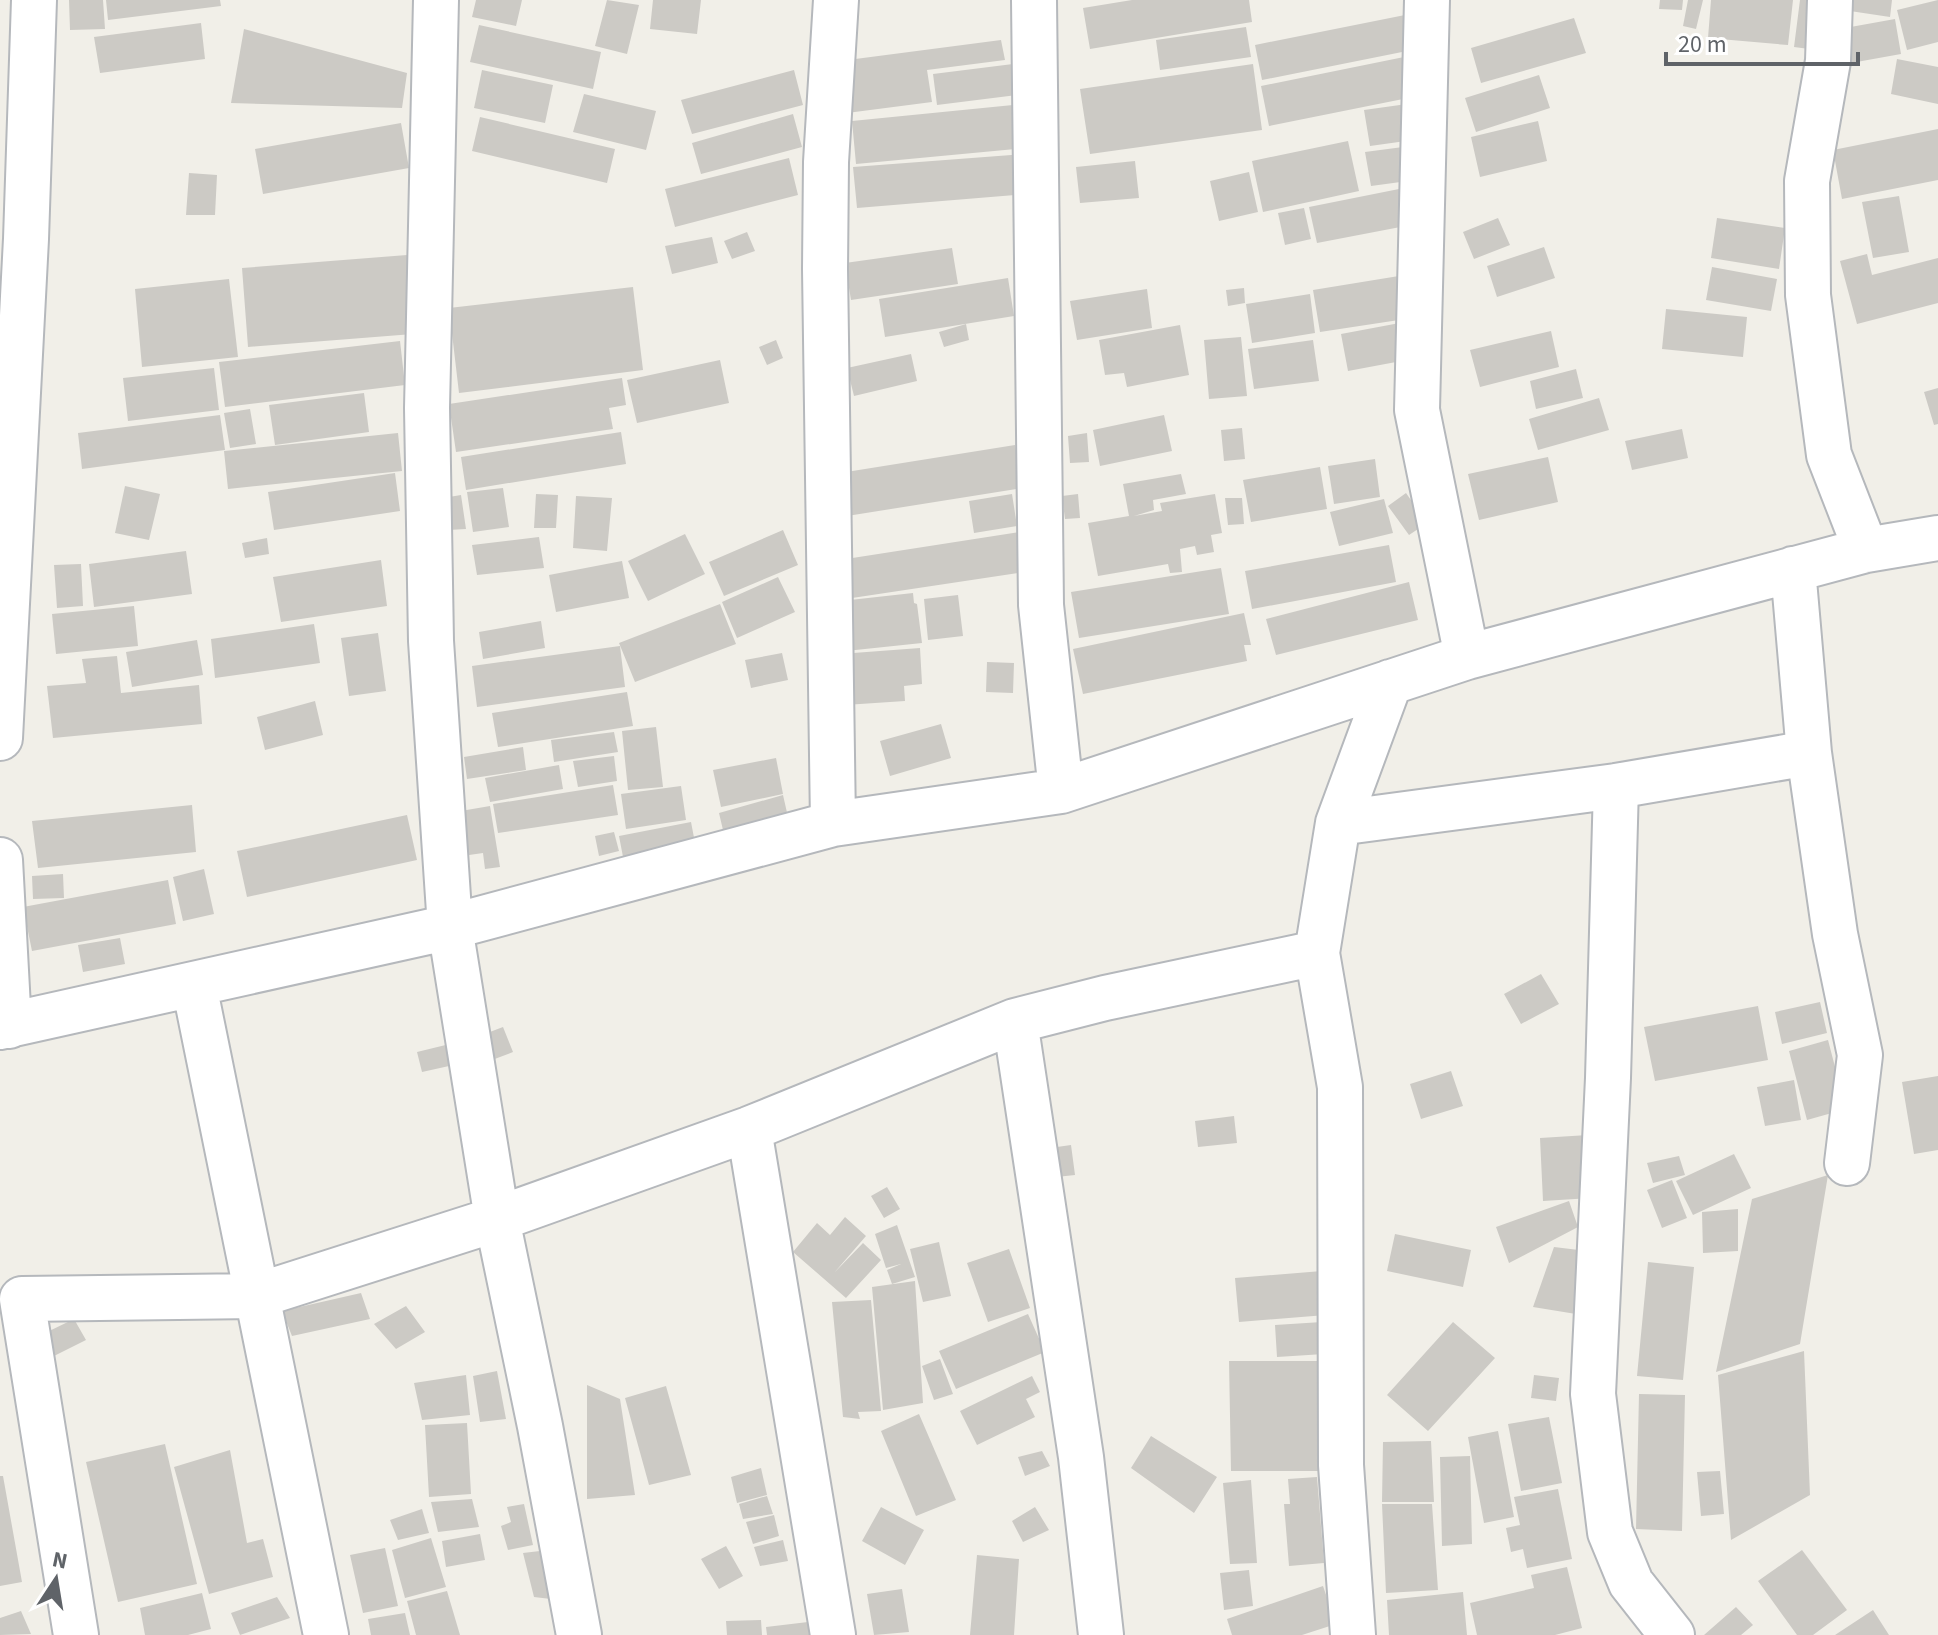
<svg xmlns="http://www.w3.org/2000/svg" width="1938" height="1635" viewBox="0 0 1938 1635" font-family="'Source Sans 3',sans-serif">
	<rect width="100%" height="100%" fill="#f1efe8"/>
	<!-- building -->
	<path fill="#cccac5" d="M69 0H103L105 29 70 30Z
		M106 0H220L221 6 108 20Z
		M476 0H522L516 26 472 17Z
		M607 0 639 5 627 54 595 46Z
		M653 0H701L697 34 650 29Z
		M1132 0H1249L1252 22 1090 49 1083 8Z
		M1660 0H1683L1682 10 1659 9Z
		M1688 0H1703L1696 29 1683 26Z
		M1711 0H1793L1788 45 1708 38Z
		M1800 0H1822L1817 50 1794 47Z
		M1851 0H1892L1890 17 1850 11Z
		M1938 0V42L1907 50 1897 10Z
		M1410 14 1417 49 1262 80 1255 45Z
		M1574 18 1586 53 1481 83 1471 48Z
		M1895 19 1901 54 1851 63 1845 28Z
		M201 23 205 59 100 73 94 37Z
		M479 25 601 52 593 89 470 62Z
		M1246 27 1251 57 1160 70 1156 40Z
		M244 29 407 73 402 108 231 103Z
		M1001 40 1005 60 927 70 932 102 847 113 840 61Z
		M1409 56 1418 96 1269 126 1261 86Z
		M1897 59 1938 67V104L1891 94Z
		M1013 64 1017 95 937 105 933 74Z
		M1253 64 1262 130 1090 154 1080 89Z
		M482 70 553 85 545 123 474 108Z
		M794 70 803 105 692 134 681 100Z
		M1539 75 1550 108 1476 132 1465 98Z
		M584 94 656 111 646 150 573 132Z
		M1023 104 1027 148 856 164 852 121Z
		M1407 104 1413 140 1370 146 1364 110Z
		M793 114 802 147 701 174 692 143Z
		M480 117 615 149 607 183 472 151Z
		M1538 121 1547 161 1480 177 1471 137Z
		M401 123 409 168 263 194 255 149Z
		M1938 129V180L1842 199 1833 150Z
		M1348 141 1359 191 1263 212 1252 161Z
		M1403 147 1408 181 1371 186 1365 152Z
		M1024 154 1027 194 857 208 853 167Z
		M789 158 798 195 675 227 665 189Z
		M1135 161 1139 198 1080 203 1076 167Z
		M1249 172 1258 212 1219 221 1210 181Z
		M189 173 217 175 215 215H186Z
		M1409 187 1416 224 1317 243 1309 207Z
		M1899 196 1909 252 1873 258 1862 202Z
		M1304 208 1311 239 1285 245 1278 213Z
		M1498 218 1510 245 1474 259 1463 232Z
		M1717 218 1785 228 1779 269 1711 258Z
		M747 232 755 251 732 259 724 241Z
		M712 237 718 263 672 274 665 246Z
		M1544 247 1555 278 1497 297 1487 266Z
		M952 248 958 284 851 300 845 263Z
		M1867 254 1872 275 1938 258V303L1857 324 1840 261Z
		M407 255 413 334 248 347 242 268Z
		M1712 267 1777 279 1771 311 1706 300Z
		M1405 275 1412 318 1320 332 1313 290Z
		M1008 278 1014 316 885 337 879 299Z
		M229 279 238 357 142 367 135 289Z
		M633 287 643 370 459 393 449 308Z
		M1244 288 1245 303 1228 306 1226 290Z
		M1147 289 1152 328 1077 340 1070 301Z
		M1310 294 1315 333 1252 343 1246 304Z
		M1666 309 1747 317 1743 357 1662 349Z
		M1405 322 1412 359 1348 371 1341 334Z
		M966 324 969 340 944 347 939 332Z
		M1180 325 1189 375 1127 387 1124 373 1105 375 1099 340Z
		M1551 331 1559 367 1480 387 1470 350Z
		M1241 337 1247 396 1209 399 1204 340Z
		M776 340 783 358 767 365 759 347Z
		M1313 340 1319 381 1254 389 1248 349Z
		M400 341 405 385 225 407 219 362Z
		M911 354 917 381 854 396 847 368Z
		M720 360 729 403 637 423 627 380Z
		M214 368 219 410 128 421 123 378Z
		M1576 369 1583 398 1536 409 1530 381Z
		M622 378 626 405 609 408 613 429 456 452 449 404Z
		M1938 388V424L1934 425 1924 392Z
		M364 393 369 432 275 445 269 405Z
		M1599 398 1609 430 1538 450 1529 419Z
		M250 409 256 444 230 448 224 413Z
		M220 415 225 450 82 469 78 433Z
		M1164 415 1172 451 1100 466 1093 430Z
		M1242 428 1245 459 1224 461 1221 430Z
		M1682 429 1688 458 1632 470 1625 441Z
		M621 432 626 464 466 490 461 457Z
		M398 433 402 471 228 489 224 451Z
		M1087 433 1089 462 1070 463 1068 436Z
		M1015 445 1023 488 847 516 840 473Z
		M1548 457 1558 502 1479 520 1468 474Z
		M1375 459 1380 497 1334 504 1328 466Z
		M1320 467 1327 509 1251 522 1243 480Z
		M395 473 400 511 274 530 268 492Z
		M1181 474 1186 494 1153 500 1154 510 1134 516 1162 511 1160 503 1215 494 1222 533 1211 535 1214 552 1197 555 1195 546 1180 549 1182 572 1170 573 1168 564 1098 576 1088 523 1129 516 1123 484Z
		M125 486 160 494 149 540 115 533Z
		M503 488 509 527 473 532 467 492Z
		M1406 493 1427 523 1409 535 1388 506Z
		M536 494 558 495 556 528H534Z
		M1012 494 1017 526 974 533 969 501Z
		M1078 494 1080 518 1065 519 1062 496Z
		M461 495 466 529 448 530 443 498Z
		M576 496 612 498 607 551 573 548Z
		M1225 498H1242L1244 524 1228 525Z
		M1384 499 1393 533 1339 546 1330 512Z
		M783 530 798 565 724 596 709 562Z
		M1019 532 1024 572 852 598 846 559Z
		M685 534 705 574 648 601 628 561Z
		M539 537 544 568 477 575 472 545Z
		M267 538 269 554 245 558 242 543Z
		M1389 545 1396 582 1252 609 1245 571Z
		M186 551 192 594 94 607 89 564Z
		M381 560 387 606 281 622 273 577Z
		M622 561 629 598 556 612 549 575Z
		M81 564 83 606 57 608 54 565Z
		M1221 568 1229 614 1079 638 1071 592Z
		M778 577 795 612 737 638 722 602Z
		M1409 582 1418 620 1276 655 1266 619Z
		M913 593 914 603 917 604 922 643 846 651 841 601Z
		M958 595 963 636 928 640 924 599Z
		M720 604 736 644 635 682 619 643Z
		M134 606 138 646 56 654 52 614Z
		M1244 613 1251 645H1244L1247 661 1083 694 1073 649Z
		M541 621 545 648 483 659 479 632Z
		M314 624 320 663 215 678 211 639Z
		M378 633 386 691 349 696 341 638Z
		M197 640 203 675 132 687 126 652Z
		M620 646 625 687 477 707 472 666Z
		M920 648 922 684 904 686 905 701 845 705 840 654Z
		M782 653 788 680 751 688 745 660Z
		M117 656 121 693 199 685 202 724 53 738 47 686 86 683 82 659Z
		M987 662 1014 663 1013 693 986 692Z
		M627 692 633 726 498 747 492 713Z
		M315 701 323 735 265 750 257 717Z
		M941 724 951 758 890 776 880 741Z
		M656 727 663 787 628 790 622 731Z
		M614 732 618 752 554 762 551 740Z
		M523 747 526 770 467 779 464 757Z
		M614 756 617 781 578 787 573 761Z
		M776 758 783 794 721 807 713 770Z
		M559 765 563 789 490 802 485 778Z
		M613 785 618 815 498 833 493 804Z
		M681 786 686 820 626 829 621 794Z
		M783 795 788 817 755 841 750 823 723 830 719 813Z
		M192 805 196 852 38 868 32 821Z
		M490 806 500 867 485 869 483 853 462 856 455 812Z
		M407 815 417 860 247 897 237 851Z
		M691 822 696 848 624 862 619 836Z
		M614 832 619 851 599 856 595 836Z
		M204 869 214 914 183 921 173 877Z
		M63 874 64 898 33 899 32 876Z
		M168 880 176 924 32 951 23 907Z
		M120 938 125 964 83 972 78 945Z
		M1541 974 1559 1004 1521 1024 1504 994Z
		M1820 1002 1827 1033 1782 1044 1775 1012Z
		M1758 1006 1768 1060 1655 1081 1644 1027Z
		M503 1027 513 1052 492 1060 482 1035Z
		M1828 1040 1846 1109 1807 1120 1789 1051Z
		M462 1041 467 1062 422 1072 417 1052Z
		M1451 1071 1463 1106 1421 1119 1410 1084Z
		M1938 1076V1150L1914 1154 1902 1082Z
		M1794 1080 1801 1120 1765 1126 1757 1087Z
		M1234 1116 1237 1143 1198 1147 1195 1121Z
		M1588 1135 1591 1198 1543 1201 1540 1138Z
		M1071 1145 1075 1175 1047 1178 1043 1149Z
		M1734 1154 1751 1188 1693 1215 1676 1181Z
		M1679 1156 1685 1175 1653 1183 1647 1163Z
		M1828 1175 1800 1344 1716 1372 1752 1199Z
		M1672 1180 1687 1218 1662 1228 1647 1190Z
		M887 1187 900 1209 884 1218 871 1196Z
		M1569 1201 1578 1227 1509 1263 1496 1227Z
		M1738 1209V1251L1703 1253 1702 1212Z
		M845 1217 866 1236 834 1273 863 1243 881 1260 846 1298 793 1252 817 1223 830 1235Z
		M897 1225 915 1277 892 1284 887 1270 901 1264 886 1268 875 1234Z
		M1395 1234 1471 1250 1463 1287 1387 1271Z
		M939 1242 951 1296 923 1302 910 1249Z
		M1554 1247 1587 1251 1576 1314 1533 1307Z
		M1009 1249 1030 1308 988 1322 967 1263Z
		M1648 1262 1694 1267 1683 1380 1637 1376Z
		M1322 1271 1326 1315 1239 1322 1235 1278Z
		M915 1281 923 1403 883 1410 872 1287Z
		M361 1293 370 1319 292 1336 282 1311Z
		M871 1300 881 1411 858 1412 860 1419 843 1417 832 1302Z
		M406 1306 425 1332 396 1349 374 1324Z
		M1028 1314 1045 1352 956 1389 939 1351Z
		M74 1319 86 1340 52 1357 41 1335Z
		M1322 1322 1324 1354 1277 1357 1275 1325Z
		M1453 1322 1495 1358 1428 1431 1387 1395Z
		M1804 1351 1810 1495 1731 1540 1718 1375Z
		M940 1359 953 1394 934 1400 922 1366Z
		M1229 1361H1317L1318 1471H1231Z
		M497 1371 506 1419 480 1422 473 1376Z
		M466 1375 470 1415 422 1420 414 1383Z
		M1534 1375 1559 1378 1556 1401 1531 1398Z
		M1032 1376 1040 1392 1026 1399 1035 1417 977 1445 960 1411Z
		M587 1385 620 1399 635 1495 587 1499Z
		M666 1386 691 1475 649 1485 625 1398Z
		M1639 1394 1685 1395 1682 1531 1636 1529Z
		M919 1414 956 1500 916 1516 881 1431Z
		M1549 1417 1562 1483 1521 1491 1508 1424Z
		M467 1423 471 1494 429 1497 425 1425Z
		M1498 1431 1514 1517 1484 1523 1468 1437Z
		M1151 1436 1217 1477 1194 1513 1131 1468Z
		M1431 1441 1434 1502H1382L1383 1442Z
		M165 1444 197 1584 118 1602 86 1462Z
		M230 1450 247 1543 263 1539 273 1577 209 1594 174 1467Z
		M1042 1451 1050 1466 1025 1476 1018 1457Z
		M1470 1456 1472 1544 1442 1546 1440 1457Z
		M761 1468 767 1495 737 1503 731 1477Z
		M1720 1471 1724 1514 1701 1516 1697 1472Z
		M0 1476H3L22 1582 0 1586Z
		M1317 1477 1324 1563 1289 1566 1284 1504H1290L1288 1479Z
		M1251 1480 1257 1563 1230 1564 1223 1483Z
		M1558 1489 1572 1559 1527 1568 1523 1549 1511 1552 1506 1528 1520 1525 1514 1497Z
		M767 1496 773 1514 743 1519 739 1504Z
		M472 1499 479 1527 438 1532 431 1502Z
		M524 1504 533 1545 508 1550 501 1526 511 1522 507 1507Z
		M1382 1504H1432L1438 1590 1386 1593Z
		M881 1507 924 1530 905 1565 862 1541Z
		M1035 1507 1049 1530 1023 1542 1012 1521Z
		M422 1509 429 1533 398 1540 390 1520Z
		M774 1515 779 1536 753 1544 746 1522Z
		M480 1534 485 1560 446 1567 442 1541Z
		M431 1538 446 1587 405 1598 392 1550Z
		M783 1540 788 1561 760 1566 754 1547Z
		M726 1546 743 1576 719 1589 701 1559Z
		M385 1548 398 1606 363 1613 350 1555Z
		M1802 1550 1847 1610 1813 1635H1797L1758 1581Z
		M540 1551 551 1599 534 1597 523 1553Z
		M977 1555 1019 1559 1014 1635H970Z
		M1567 1567 1582 1628 1555 1635H1477L1470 1603 1534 1588 1531 1575Z
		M1249 1570 1253 1606 1224 1610 1220 1573Z
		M1323 1586 1336 1624 1302 1635H1232L1227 1619Z
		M902 1589 909 1632 874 1635 867 1594Z
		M447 1591 460 1635H416L407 1601Z
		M1463 1592 1467 1635H1389L1387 1600Z
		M202 1593 211 1629 188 1635H145L140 1608Z
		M277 1597 290 1618 240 1635 231 1613Z
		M1736 1607 1753 1625 1741 1635H1704Z
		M1873 1610 1889 1635H1835Z
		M21 1611 31 1634 0 1635V1618Z
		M405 1613 410 1635H371L368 1619Z
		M761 1620 762 1635H727L726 1621Z
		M808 1622 809 1635H767L766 1627Z"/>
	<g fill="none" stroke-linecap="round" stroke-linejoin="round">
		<!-- minor casing -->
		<g stroke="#b5b8bc" stroke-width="48">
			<path id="minor" d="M436 0 427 408 431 641 450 927 497 1219 540 1426 579 1635
				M1034 0 1041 605 1061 791
				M1427 0 1417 410 1467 657
				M1830 0 1828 61 1807 181 1808 295 1829 455 1866 550
				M1793 569 1809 753 1835 934 1860 1055 1847 1163
				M0 738 26 239 34 0
				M1616 786 1608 1078 1593 1394 1610 1532 1631 1583 1672 1635
				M1338 823 1616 786 1809 753
				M833 824 825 269 826 162 836 0
				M0 860 9 1026
				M1317 953 1338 823 1390 682
				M194 985 326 1635
				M1015 1021 1081 1457 1101 1635
				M0 1027 450 927 833 824 1061 791 1467 657 1866 550 1938 538
				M749 1129 833 1635
				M76 1635 22 1299 256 1296 497 1219 749 1129 1015 1021 1105 998 1317 953 1340 1087 1341 1465 1353 1635"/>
		</g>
		<!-- minor -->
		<use href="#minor" stroke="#fff" stroke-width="44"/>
	</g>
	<!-- north arrow -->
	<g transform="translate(56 1579) rotate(12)" stroke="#ffffff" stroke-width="6" paint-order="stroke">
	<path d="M0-6L14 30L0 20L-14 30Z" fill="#5f6368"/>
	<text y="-12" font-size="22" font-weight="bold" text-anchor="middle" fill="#5f6368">N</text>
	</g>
	<!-- scale -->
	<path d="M1666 52v12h192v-12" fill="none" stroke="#5f6368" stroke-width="4"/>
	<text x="1678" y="52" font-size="24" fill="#5f6368" stroke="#ffffff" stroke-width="6" paint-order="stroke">20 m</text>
</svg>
